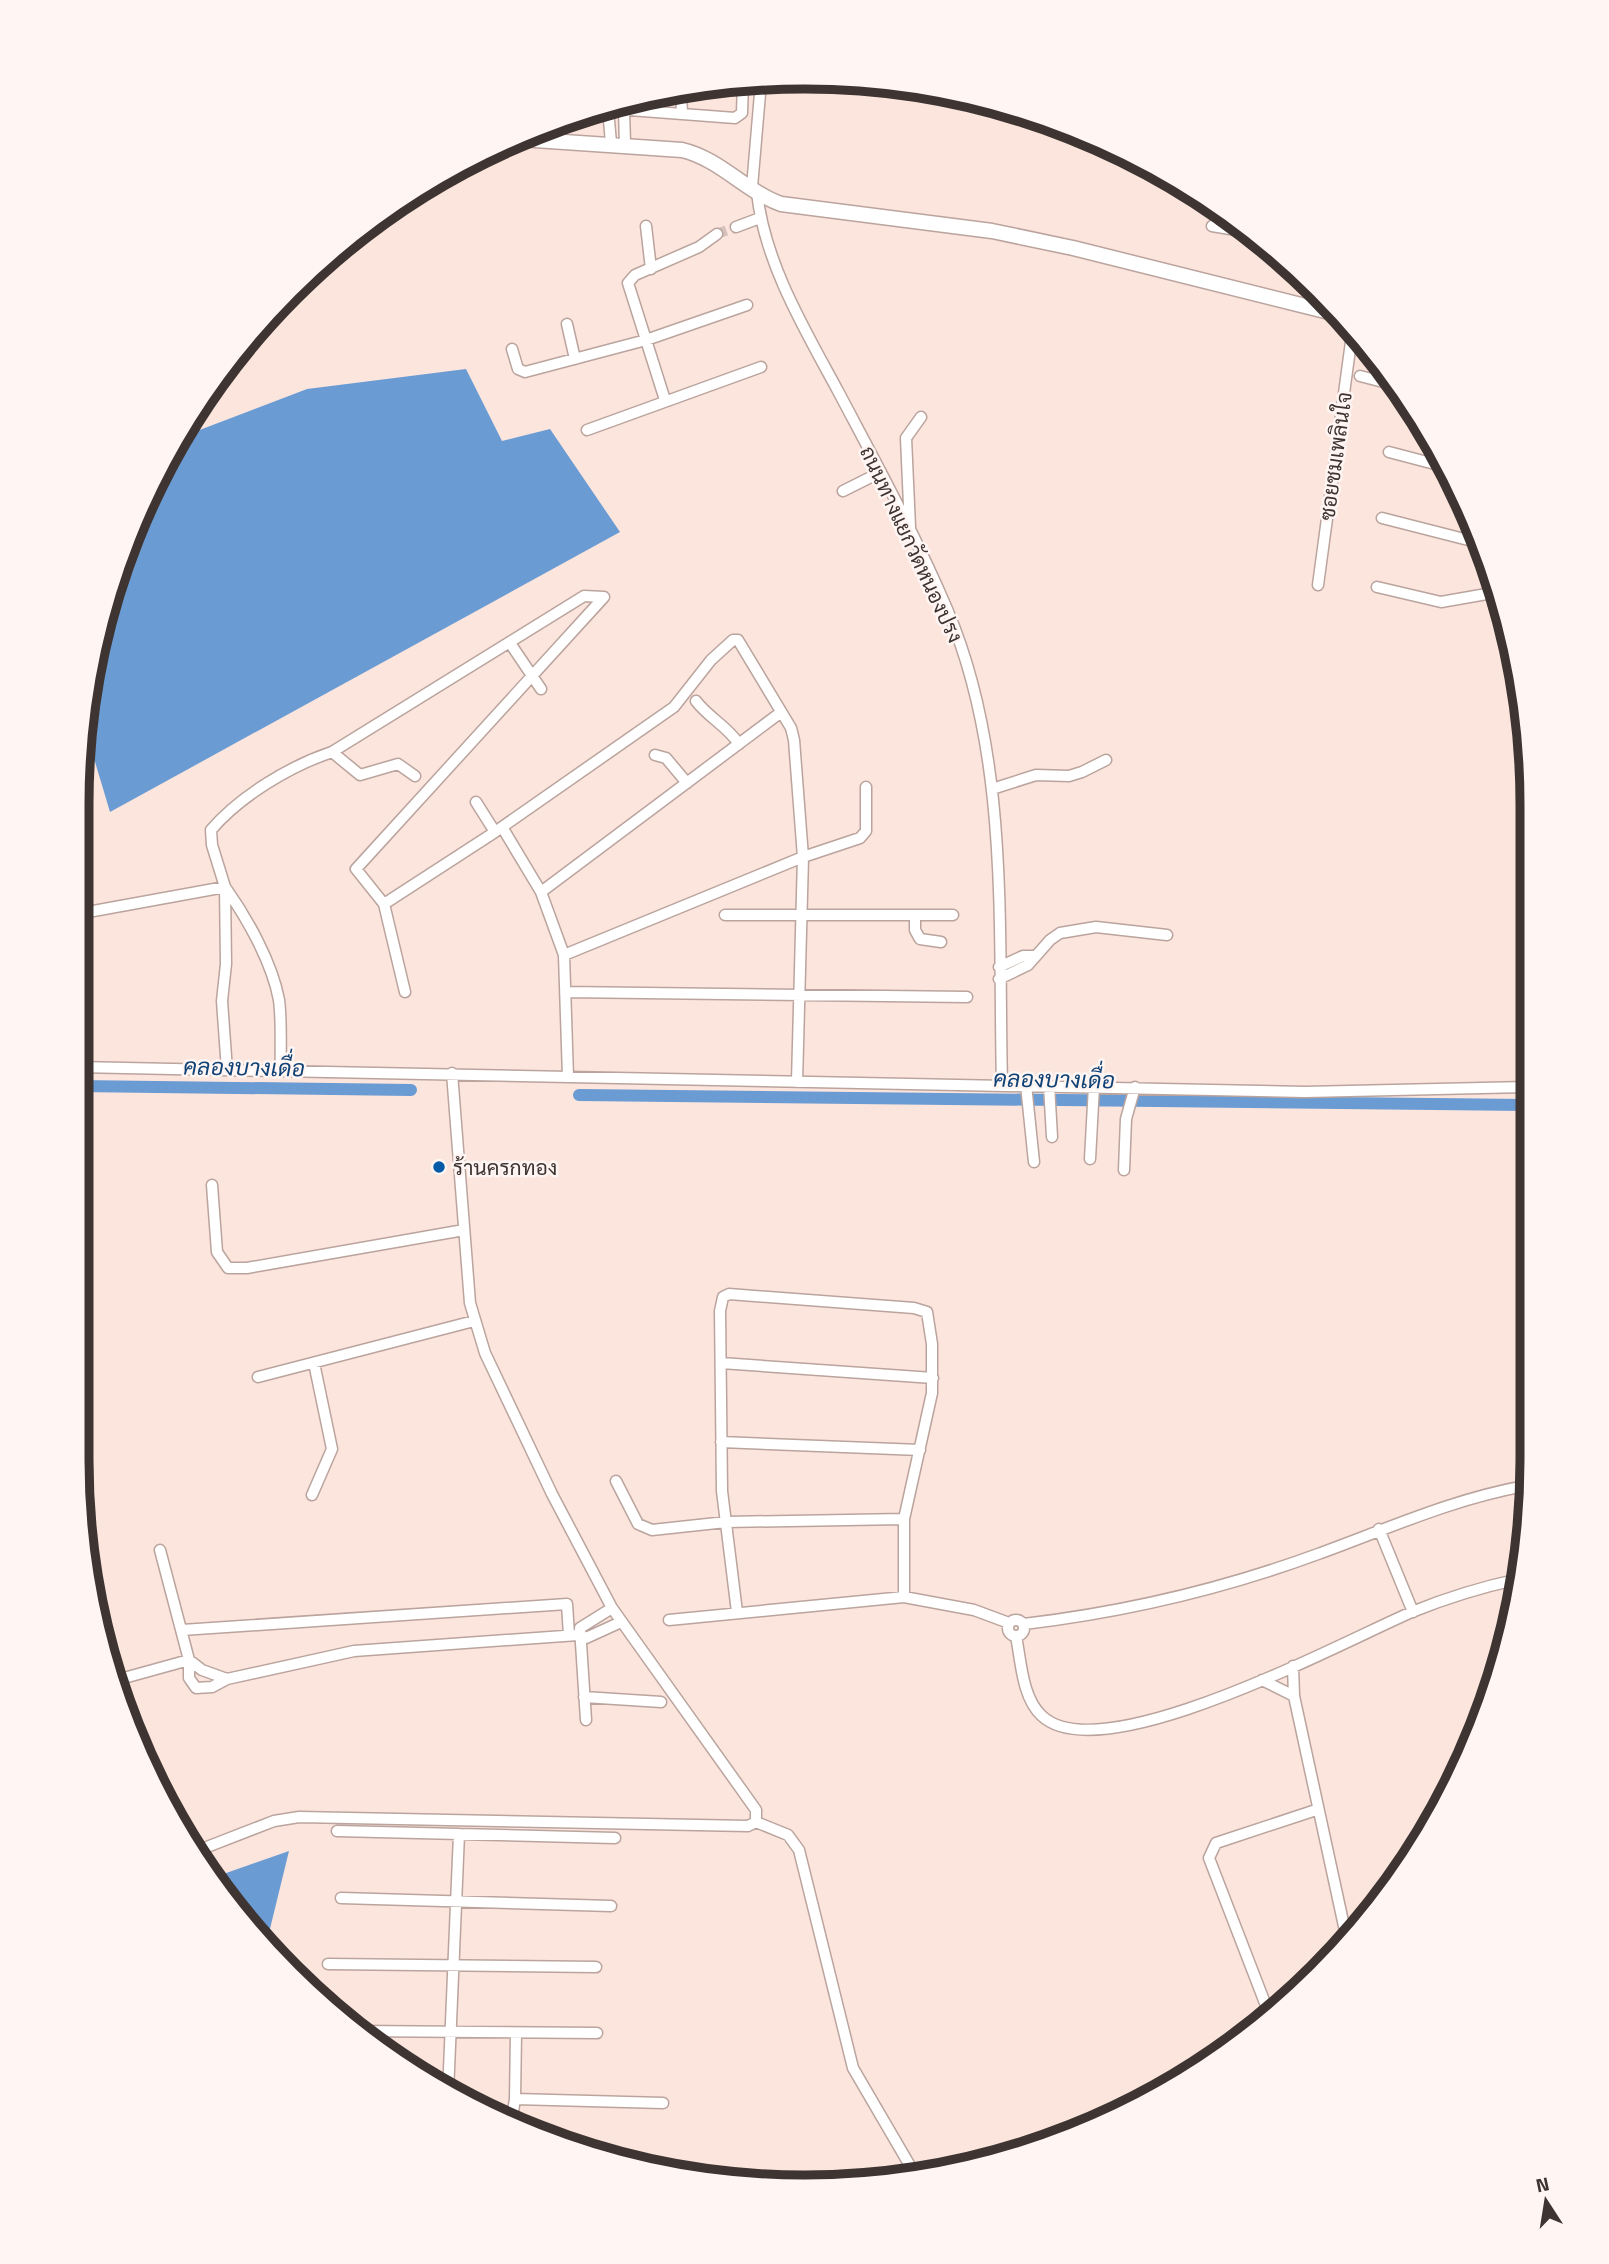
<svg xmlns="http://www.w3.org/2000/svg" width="1609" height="2264" viewBox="0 0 1609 2264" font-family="'Titillium Web',Sarabun,sans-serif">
	<rect width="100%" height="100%" fill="#fce5dd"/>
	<!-- water -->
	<path fill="#6b9bd3" d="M466 369 502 441 550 429 620 532 110 812 87 735H84L91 662 132 526 176 439 307 389Z
		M289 1851 267 1941 212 1878Z"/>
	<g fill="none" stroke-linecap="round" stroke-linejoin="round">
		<!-- canal -->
		<path stroke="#6b9bd3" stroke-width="12" d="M77 1086 411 1090
			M579 1095 1528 1105"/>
		<!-- minor-tunnel -->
		<path stroke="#d6c2bb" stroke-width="10" stroke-dasharray="10 5" stroke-linecap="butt" d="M717 234 736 227"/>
		<!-- minor casing -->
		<g stroke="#baa49d" stroke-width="13">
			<path id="minor" d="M681 90 682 114
				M603 108 735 118 742 113 743 82
				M608 109 611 143
				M624 110 625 144
				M752 187 761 82
				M757 192C764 262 805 330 838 391 876 463 915 534 947 609 1010 756 998 927 1002 1084
				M646 226 651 269
				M1212 226 1254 233
				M736 227 760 218
				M567 324 575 359
				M512 349 518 369 525 372 646 340 747 305
				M1360 376 1391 384
				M665 400 628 283 635 275 699 247 717 234
				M587 430 761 367
				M1389 452 1446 467
				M843 491 881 472
				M1382 518 1480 543
				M910 527 906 438 921 417
				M1318 585 1353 327
				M1377 587 1441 602 1498 592
				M510 643 541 689
				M696 701C709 718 727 726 739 744
				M332 752 360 775 398 764 415 776
				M655 755 666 758 687 783
				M992 789 1036 775 1069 776 1082 772 1106 760
				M476 802 495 832
				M502 827 541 892 564 955 568 1077
				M541 892 780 713
				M384 904 495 832 674 707 711 660 733 640H738L791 728 794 740 803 857 797 1082
				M77 914 225 887C247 918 272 962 279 1000 282 1023 280 1048 281 1071
				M725 915H953
				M915 915V930L920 939 941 942
				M564 955 803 857 860 838 866 831V787
				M999 967 1023 956H1034
				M999 979 1028 965 1050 940 1060 933 1096 927 1167 935
				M565 992 967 997
				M77 1067 1305 1092 1528 1087
				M227 1070 222 1001 226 964 225 887 212 845 211 830C240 796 290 766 332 752L584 596 604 597 356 869 384 904 405 992
				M1026 1085 1034 1162
				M1049 1085 1052 1137
				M1090 1159 1094 1086
				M1124 1170 1126 1119 1135 1087
				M212 1185 217 1252 228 1268H247L464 1230
				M721 1363 933 1378
				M258 1377 474 1321
				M1525 1405 1530 1404
				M721 1442 920 1450
				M616 1481 638 1524 652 1530 726 1522 904 1519
				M312 1495 332 1449 314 1363
				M1379 1529 1413 1612
				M160 1550 189 1660V1678L196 1688 212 1687 227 1679 354 1651 578 1635 586 1638 621 1622
				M737 1612 722 1491 720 1311 723 1297 729 1294 914 1308 927 1312 932 1344V1393L904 1519V1597
				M1008 1628a8 8 0 1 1 16 0a8 8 0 1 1-16 0Z
				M669 1620 904 1597 974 1610 1009 1623
				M1024 1624C1125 1612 1223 1589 1318 1554 1392 1527 1452 1499 1530 1485
				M182 1630 567 1604 569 1635
				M1016 1636C1021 1661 1022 1698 1042 1716 1102 1772 1344 1641 1412 1612 1446 1598 1482 1587 1519 1579
				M189 1660 202 1670 227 1679
				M1293 1666 1294 1696 1347 1940
				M1262 1680 1294 1696
				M113 1681 189 1660
				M584 1697 661 1702
				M586 1720 580 1628 612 1608
				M756 1822 788 1835 799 1850 853 2068 916 2176
				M337 1831 615 1838
				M194 1852 274 1821 299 1817 748 1826 756 1822V1810L612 1608 552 1494 485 1353 470 1303 452 1073
				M341 1898 611 1906
				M328 1964 596 1967
				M1270 2016 1209 1858 1216 1843 1316 1810
				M358 2031 597 2033
				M448 2093 459 1834
				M515 2099 663 2103
				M511 2124 515 2099 516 2033
				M660 2167 668 2168"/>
		</g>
		<!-- tertiary casing -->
		<g stroke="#baa49d" stroke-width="17">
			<path id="tertiary" d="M520 139 682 150C720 159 745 191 781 204L992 231 1073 248 1341 315"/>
		</g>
		<!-- minor -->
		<use href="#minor" stroke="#fff" stroke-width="10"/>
		<!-- tertiary -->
		<use href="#tertiary" stroke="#fff" stroke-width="14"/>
	</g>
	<!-- markers -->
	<circle fill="#035ba8" stroke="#fff5f2" stroke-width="2.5" cx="439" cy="1167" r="7"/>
	<g text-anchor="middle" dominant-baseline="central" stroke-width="5" stroke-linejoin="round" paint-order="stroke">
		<!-- street labels -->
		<g font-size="21" fill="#3e3532" stroke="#fff5f2">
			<text transform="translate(1335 456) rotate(-82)">ซอยชมเพลินใจ</text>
			<text transform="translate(912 544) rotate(65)">ถนนทางแยกวัดหนองปรง</text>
		</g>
		<!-- poi labels -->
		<g font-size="21" fill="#3e3532" stroke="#fff5f2" text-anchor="start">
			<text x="453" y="1167">ร้านครกทอง</text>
		</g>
		<!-- water labels -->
		<g font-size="23" font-style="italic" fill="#104276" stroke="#fff5f2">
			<text transform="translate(244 1067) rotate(1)">คลองบางเดื่อ</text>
			<text transform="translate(1054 1079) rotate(1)">คลองบางเดื่อ</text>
		</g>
	</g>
	<!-- crop -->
	<path d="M0 0H1609V2264H0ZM804 89H805A715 715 0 0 1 1520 804V1460A715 715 0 0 1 805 2175H804A715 715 0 0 1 89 1460V804A715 715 0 0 1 804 89Z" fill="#fff5f2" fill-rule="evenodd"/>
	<path fill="none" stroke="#3e3532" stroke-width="9" d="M804 89H805A715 715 0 0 1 1520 804V1460A715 715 0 0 1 805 2175H804A715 715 0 0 1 89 1460V804A715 715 0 0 1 804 89Z"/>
	<!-- north arrow -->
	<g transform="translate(1546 2201) rotate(348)" stroke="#fff5f2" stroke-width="5" paint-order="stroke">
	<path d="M0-5L12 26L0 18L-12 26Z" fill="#3e3532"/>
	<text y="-10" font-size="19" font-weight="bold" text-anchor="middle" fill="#3e3532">N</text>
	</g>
</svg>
